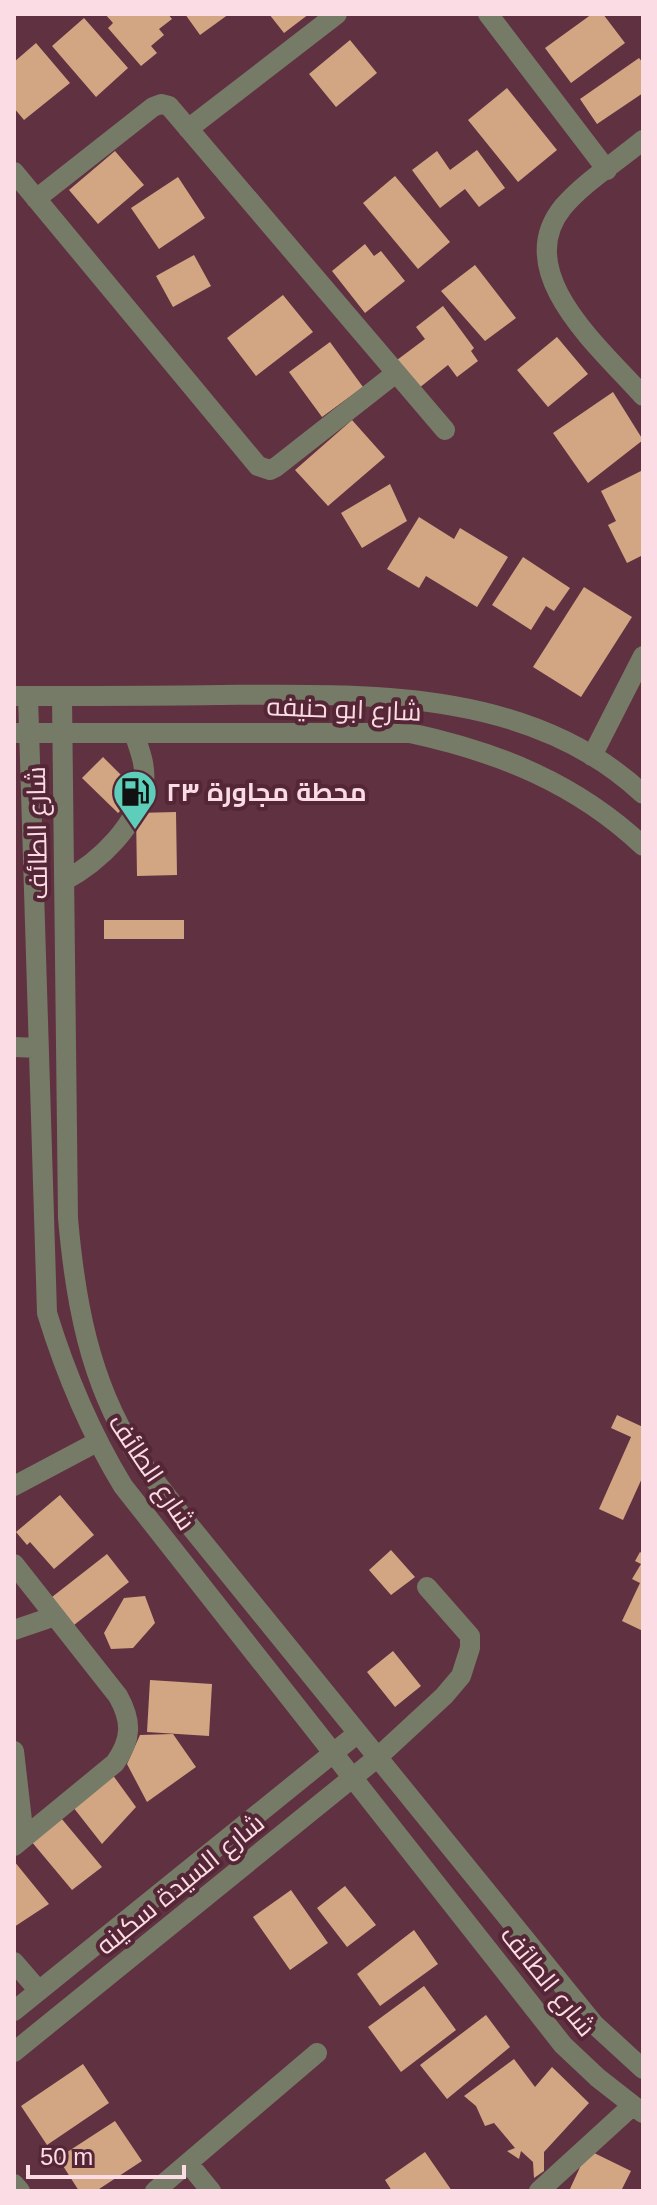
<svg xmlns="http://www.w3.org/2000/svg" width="657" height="2205" viewBox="0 0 657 2205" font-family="Arial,Cairo,sans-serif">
	<rect width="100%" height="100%" fill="#603141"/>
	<!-- building -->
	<path fill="#d2a683" d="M105 14H168L172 19 159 29 164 35 151 46 157 53 141 66 108 28 113 23Z
		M185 14H229L200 35Z
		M269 14H309L284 33Z
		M592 14H603L625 43 571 83 545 48Z
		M84 18 128 68 96 97 52 46Z
		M350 40 377 73 336 107 309 74Z
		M36 43 70 83 24 120 14 108V62Z
		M639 58 643 63V93L597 124 580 99Z
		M507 88 557 150 518 182 468 120Z
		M477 150 505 188 479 207 465 189 440 208 412 170 437 151 450 170Z
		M115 151 144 185 98 224 69 190Z
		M395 176 450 242 418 269 363 203Z
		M178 177 205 218 159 249 131 208Z
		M365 244 374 256 381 251 405 281 365 313 332 271Z
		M194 255 211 286 173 307 156 276Z
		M475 265 516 318 485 341 441 291Z
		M283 295 313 332 256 376 227 338Z
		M443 306 474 348 471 351 478 361 457 377 448 365 419 388 397 360 425 339 416 327Z
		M557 337 588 374 548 407 517 370Z
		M330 342 363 387 322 417 289 372Z
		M613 392 643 440 588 483 553 433Z
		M352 420 385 457 328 506 295 470Z
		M643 470V555L627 563 608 525 616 521 601 491Z
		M390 484 407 521 362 548 341 513Z
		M419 517 454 539 460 528 508 557 477 607 426 576 419 588 387 569Z
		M523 557 570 588 554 611 546 606 531 630 492 605Z
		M584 587 632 617 581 697 533 667Z
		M103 757 139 793 118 813 82 778Z
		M176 812 177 875 137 876 136 813Z
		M104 920H184V939H104Z
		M617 1415 643 1427V1476L623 1520 599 1509 631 1437 611 1428Z
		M60 1495 94 1535 54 1569 30 1542 27 1545 16 1532Z
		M391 1550 415 1577 391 1595 369 1570Z
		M640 1552 643 1554V1631L622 1621 640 1583 632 1579 641 1564 635 1561Z
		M107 1554 129 1582 74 1625 52 1597Z
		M145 1596 155 1623 133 1648 111 1649 104 1633 124 1598Z
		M393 1651 421 1686 395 1707 367 1672Z
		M150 1680 212 1684 209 1736 147 1732Z
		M173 1734 196 1767 147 1802 127 1764 140 1735Z
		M112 1774 136 1807 102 1844 73 1807Z
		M61 1818 102 1867 72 1890 31 1841Z
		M14 1861 49 1904 14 1927Z
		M345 1886 376 1925 347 1947 317 1908Z
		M291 1890 328 1943 290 1970 253 1917Z
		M414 1930 438 1964 380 2006 357 1974Z
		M424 1986 456 2030 401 2072 368 2027Z
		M486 2015 510 2047 447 2099 420 2065Z
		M514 2059 535 2087 552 2067 589 2103 544 2152V2171L534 2178 533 2162 521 2151 519 2159 507 2151 515 2148 494 2123 485 2126 476 2106 464 2096Z
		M83 2064 109 2103 47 2145 21 2106Z
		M115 2121 142 2161 96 2191H79L58 2158Z
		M588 2150 631 2171 621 2191H569Z
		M425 2152 452 2191H392L385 2180Z"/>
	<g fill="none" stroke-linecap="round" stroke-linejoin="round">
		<!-- minor -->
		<path stroke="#757b66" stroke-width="20" d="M488 14 607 170
			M188 129 337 14
			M643 140C618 161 584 182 563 207 509 273 603 350 643 396
			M14 172 258 466 270 470 276 467 396 373
			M36 199 153 107 161 104 169 106 445 430
			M14 696C83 696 152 696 221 695 366 694 530 688 643 794
			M28 696 47 1313C66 1375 89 1430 123 1486L563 2045 597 2077 643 2113
			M62 697 68 1218C75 1299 89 1380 134 1451 148 1473 165 1493 181 1515L594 2024 643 2069
			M14 733H410C498 752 576 783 643 846
			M592 756 643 656
			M64 881C99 862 140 824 144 782 146 764 139 749 134 733
			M14 1047 39 1048
			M14 1486 97 1442
			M14 1564 118 1696C132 1721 132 1739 115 1763L14 1846
			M14 1630 55 1616
			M14 1751 24 1838
			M14 1962 39 1991
			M14 2011 358 1733
			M14 2052 378 1757 444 1696 461 1676 470 1648V1636L427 1587
			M188 2163 211 2191
			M14 2184 20 2191
			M155 2191 317 2053
			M539 2191 632 2106"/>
	</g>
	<!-- icons -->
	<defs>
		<g id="fuel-pin" transform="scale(2.3)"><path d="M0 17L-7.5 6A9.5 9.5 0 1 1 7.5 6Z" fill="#5cceba" stroke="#552736"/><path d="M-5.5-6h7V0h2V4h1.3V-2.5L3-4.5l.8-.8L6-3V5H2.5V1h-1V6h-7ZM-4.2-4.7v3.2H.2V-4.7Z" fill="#111"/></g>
	</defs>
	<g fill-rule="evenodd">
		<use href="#fuel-pin" x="135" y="792"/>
	</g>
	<g text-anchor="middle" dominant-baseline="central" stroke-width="8" stroke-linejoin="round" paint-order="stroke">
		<!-- street labels -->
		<g font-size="26" fill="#fbdce5" stroke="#552736">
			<text transform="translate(344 709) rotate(2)">شارع ابو حنيفه</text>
			<text transform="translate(37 833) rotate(-91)">شارع الطائف</text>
			<text transform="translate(152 1472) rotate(56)">شارع الطائف</text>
			<text transform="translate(180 1884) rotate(-39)">شارع السيدة سكينه</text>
			<text transform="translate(548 1981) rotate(51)">شارع الطائف</text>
		</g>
		<!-- poi labels -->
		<g font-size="26" font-weight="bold" fill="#fbdce5" stroke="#552736" text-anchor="start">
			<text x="166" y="792">محطة مجاورة ٢٣</text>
		</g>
	</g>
	<!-- border -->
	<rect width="657" height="2205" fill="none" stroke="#fbdce5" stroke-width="32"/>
	<!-- scale -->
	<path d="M28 2165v12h156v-12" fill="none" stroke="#fbdce5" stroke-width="4"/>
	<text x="40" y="2165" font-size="24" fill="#fbdce5" stroke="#552736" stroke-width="6" paint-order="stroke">50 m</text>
</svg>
